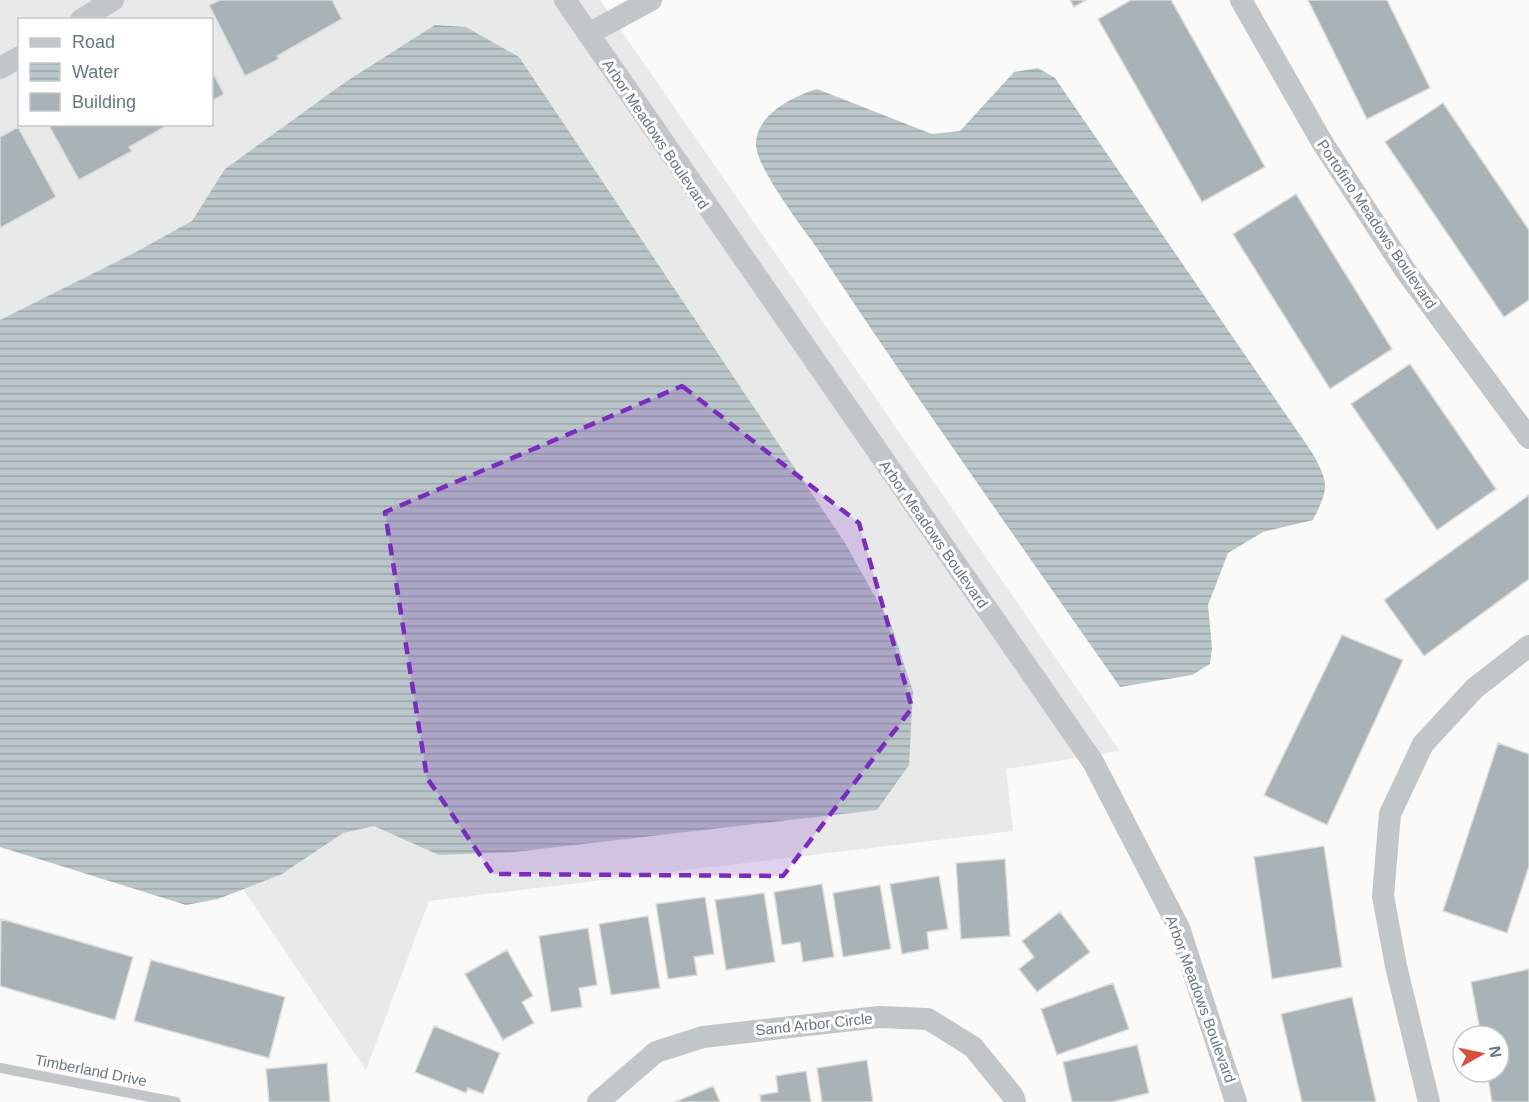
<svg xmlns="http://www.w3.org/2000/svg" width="1529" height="1102" viewBox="0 0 1529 1102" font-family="Arial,sans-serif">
	<defs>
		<pattern id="water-rules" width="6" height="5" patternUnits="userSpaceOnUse" patternTransform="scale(1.5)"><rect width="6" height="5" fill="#bac6c9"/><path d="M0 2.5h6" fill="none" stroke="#9ba6a9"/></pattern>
	</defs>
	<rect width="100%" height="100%" fill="#fafaf8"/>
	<!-- built -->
	<path fill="#e8eae9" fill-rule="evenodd" d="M0 0H600L1120 751 1006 769 1013 831 429 901 366 1070 104 685 0 715ZM20 20H212V124H20Z"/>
	<!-- water -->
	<path fill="url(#water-rules)" d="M435 25 466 27 519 57 845 543 892 627 913 692 909 765 877 810 515 852 439 855 374 826 343 833 282 874 218 899 186 905 0 847V320L136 252 192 221 225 169 347 81Z
		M1038 68 1055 78 1313 454C1330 485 1328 489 1313 520L1263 532 1228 553 1208 605 1212 648 1210 664 1192 675 1120 687C1018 541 915 396 817 248 802 227 755 166 756 143 757 114 794 96 817 89L932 134 960 131 1014 72Z"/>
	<!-- building -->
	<path fill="#a9b2b7" stroke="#dcdcda" stroke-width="1.5" d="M220 0H332L342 19 277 56 279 59 245 76 209 5Z
		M1070 0H1086L1074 7Z
		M1131 0H1171L1265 167 1202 202 1098 19Z
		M1308 0H1387L1430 88 1367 119Z
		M212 71 224 94 212 101Z
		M1443 103 1529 230V300L1504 317 1385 142Z
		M48 124H170L129 147 132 151 79 180Z
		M18 127 56 197 0 228V137Z
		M1296 194 1392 349 1330 389 1233 234Z
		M1410 364 1496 489 1437 530 1351 404Z
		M1529 495V579L1424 656 1384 600Z
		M1342 635 1403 660 1327 825 1264 795Z
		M1498 743 1529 754V866L1507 933 1443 911Z
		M1324 846 1342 967 1272 979 1254 857Z
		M1005 859 1010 936 961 939 956 863Z
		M939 876 948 929 927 932 929 949 902 954 890 884Z
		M822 884 834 957 803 962 800 942 782 945 774 892Z
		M880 885 891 949 843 957 833 893Z
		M764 893 775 962 726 970 715 900Z
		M705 897 714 954 694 957 697 975 668 979 656 904Z
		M1060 912 1090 952 1037 992 1019 969 1034 957 1022 941Z
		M648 916 660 988 611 995 599 924Z
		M1 919 133 957 115 1020 0 986Z
		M588 928 597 985 579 988 582 1007 551 1012 539 936Z
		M507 950 533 996 522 1002 534 1023 503 1040 465 974Z
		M151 960 285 997 269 1058 134 1021Z
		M1529 969V1102H1492L1487 1072H1499V1036H1481L1471 982Z
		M1113 983 1129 1029 1057 1055 1041 1009Z
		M1352 997 1376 1102H1302L1281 1014Z
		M434 1026 500 1053 483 1094 468 1088 466 1093 415 1072Z
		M1137 1045 1149 1093 1112 1102H1072L1063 1062Z
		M867 1060 873 1102H822L817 1068Z
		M327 1063 330 1102H269L266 1069Z
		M806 1071 811 1102H761L760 1095 778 1092 776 1076Z
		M713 1086 720 1102H675Z"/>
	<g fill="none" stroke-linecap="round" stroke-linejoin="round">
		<!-- lane -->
		<path stroke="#c1c6c9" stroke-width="10" d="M0 1068 176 1102"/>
		<!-- street -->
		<path stroke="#c1c6c9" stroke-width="22" d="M565 0 1093 762 1179 928 1236 1102
			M1241 0 1322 142 1405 270 1529 438
			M81 20 113 0
			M588 34 651 0
			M0 68 20 57
			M598 1102 656 1052 703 1037 879 1017 928 1019 973 1047 1013 1096 1015 1102
			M1429 1102 1396 966 1383 896 1390 814 1423 744 1475 688 1529 646"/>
	</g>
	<!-- marked area -->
	<path fill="#7b2cbf" fill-opacity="0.2" stroke="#7b2cbf" stroke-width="4.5" stroke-dasharray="12 8" stroke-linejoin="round" d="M682 386 859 523 912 708 783 876 493 874 427 778 385 512Z"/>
	<g text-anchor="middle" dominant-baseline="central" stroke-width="6" stroke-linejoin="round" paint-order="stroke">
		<!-- street labels -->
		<g font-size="15" fill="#667881" stroke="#fff">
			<text transform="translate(656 134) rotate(56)">Arbor Meadows Boulevard</text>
			<text transform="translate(1377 224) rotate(56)">Portofino Meadows Boulevard</text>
			<text transform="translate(934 534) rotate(55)">Arbor Meadows Boulevard</text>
			<text transform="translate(1201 999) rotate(70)">Arbor Meadows Boulevard</text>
			<text transform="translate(814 1024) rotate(-6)">Sand Arbor Circle</text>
			<text transform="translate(91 1070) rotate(11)">Timberland Drive</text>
		</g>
	</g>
	<!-- legend -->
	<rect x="18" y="18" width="195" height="108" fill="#ffffff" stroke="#c2c9cd" stroke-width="1.5"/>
	<rect x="30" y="38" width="30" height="9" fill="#c1c6c9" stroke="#c2c9cd" stroke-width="1.5"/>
	<text x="72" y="48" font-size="18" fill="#667881">Road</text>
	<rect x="30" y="63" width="30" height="18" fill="url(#water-rules)" stroke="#c2c9cd" stroke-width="1.5"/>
	<text x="72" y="78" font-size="18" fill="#667881">Water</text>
	<rect x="30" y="93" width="30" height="18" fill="#a9b2b7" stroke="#c2c9cd" stroke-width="1.5"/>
	<text x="72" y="108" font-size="18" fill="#667881">Building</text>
	<!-- north arrow -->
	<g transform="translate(1481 1054) rotate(81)"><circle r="28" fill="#ffffff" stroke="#c2c9cd" stroke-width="1.5"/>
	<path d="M0-4.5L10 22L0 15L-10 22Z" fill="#da4f38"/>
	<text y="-9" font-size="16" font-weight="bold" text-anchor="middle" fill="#667881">N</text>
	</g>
</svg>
